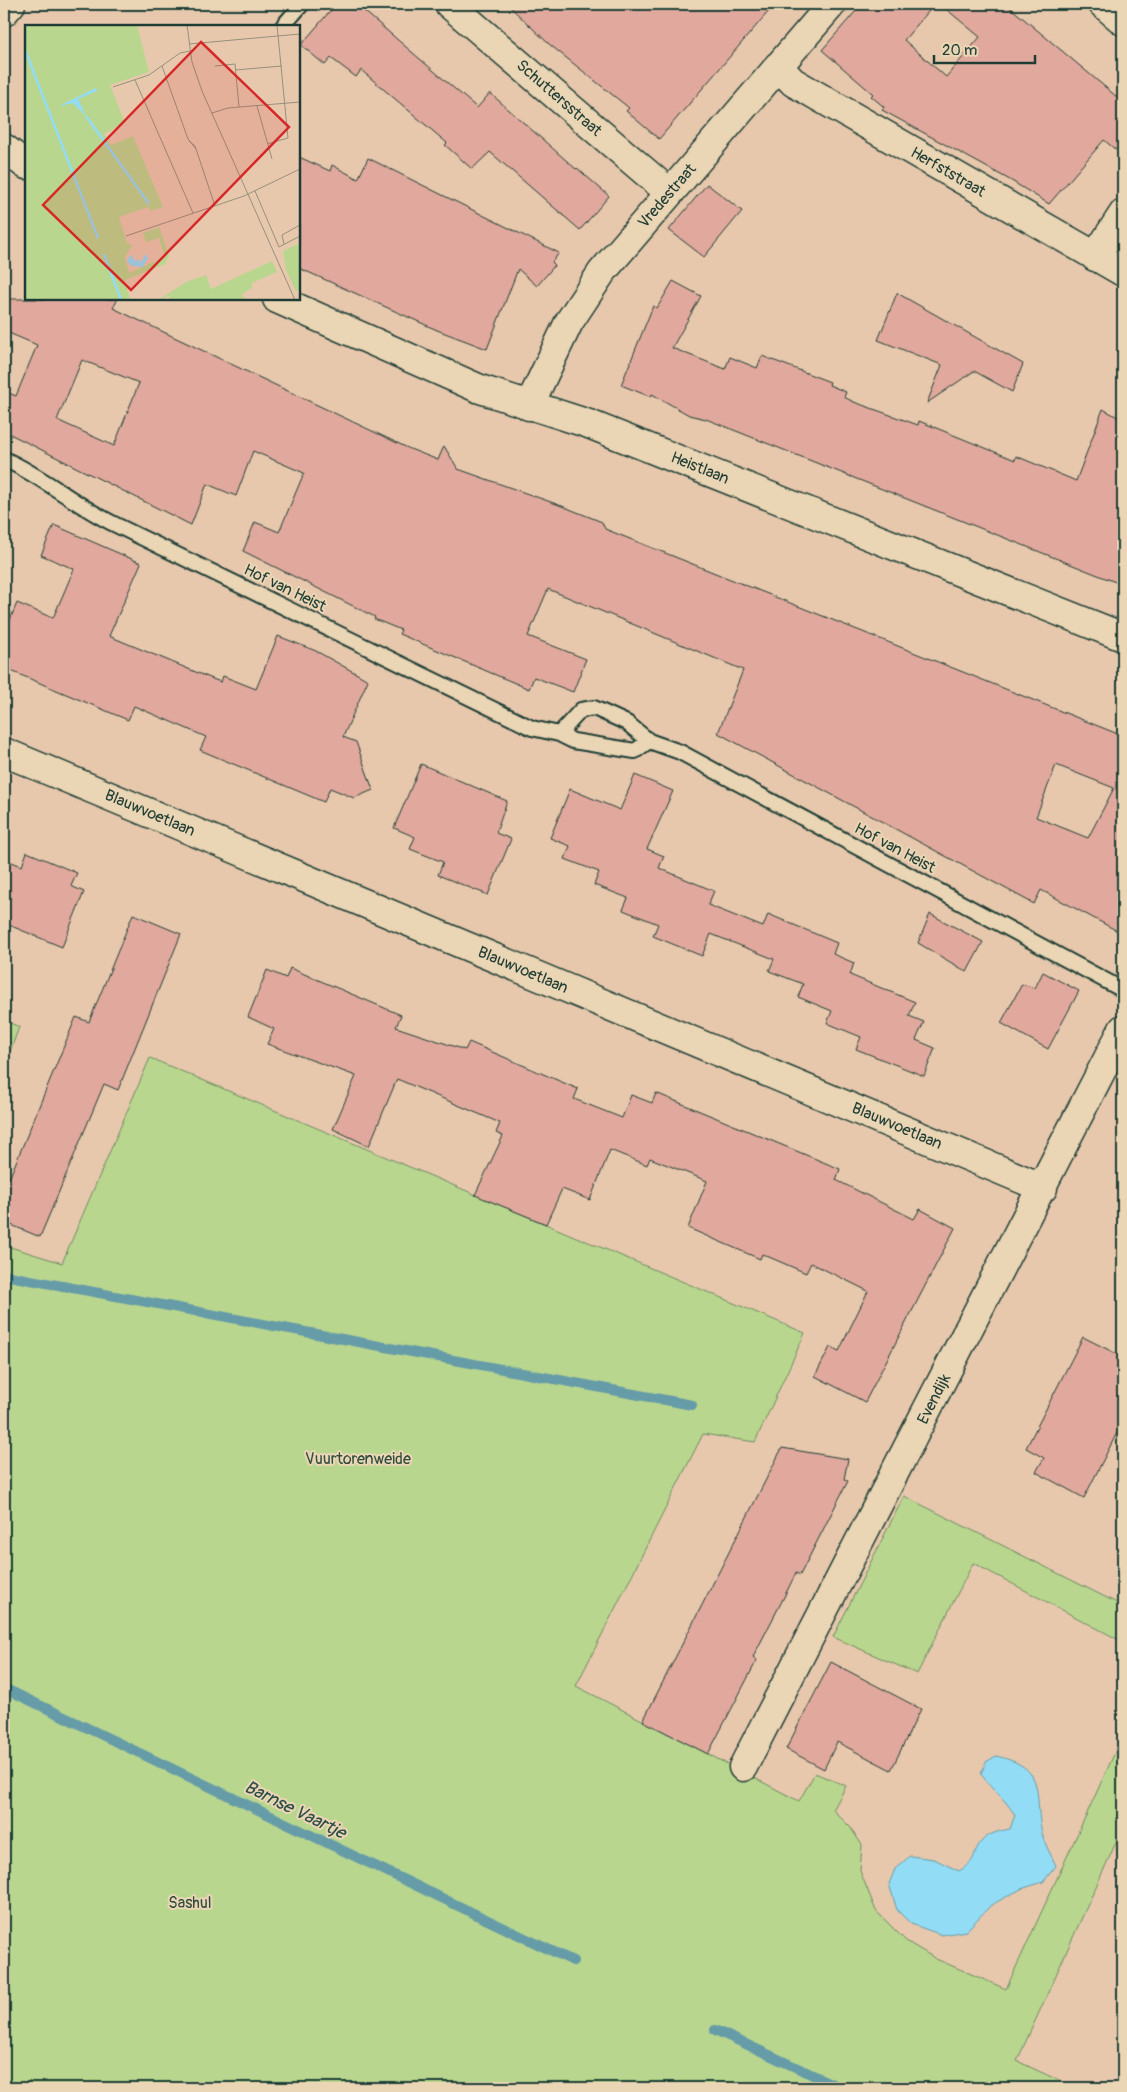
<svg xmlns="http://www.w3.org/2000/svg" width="1127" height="2092" viewBox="0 0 1127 2092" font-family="Pangolin,sans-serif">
	<rect width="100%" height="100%" fill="#e7c8ad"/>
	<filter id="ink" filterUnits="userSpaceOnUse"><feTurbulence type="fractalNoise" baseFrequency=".02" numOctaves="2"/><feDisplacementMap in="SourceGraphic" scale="10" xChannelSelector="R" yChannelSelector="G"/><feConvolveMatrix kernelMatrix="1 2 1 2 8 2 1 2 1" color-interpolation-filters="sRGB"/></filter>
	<g filter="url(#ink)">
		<!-- green -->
		<path fill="#b9d68e" stroke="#6c8a61" d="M4 1020 19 1027 4 1068Z
			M150 1058 805 1333 755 1442 703 1434 576 1686 799 1801 815 1773 846 1786 833 1810 850 1827 862 1845 860 1871 876 1911 906 1941 936 1959 1006 1989 1123 1735V1827L1017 2061 1075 2088H4V1245L62 1263Z
			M904 1496 1123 1606V1642L973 1563 917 1674 833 1637Z"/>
		<!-- water -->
		<path fill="#93dcf5" stroke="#659ca8" d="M996 1756C1049 1768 1033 1793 1042 1833 1044 1844 1052 1856 1056 1866L1043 1882 1021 1889 991 1905 966 1931 942 1935 911 1924 897 1910 889 1884 895 1869 910 1856 934 1859 959 1871C980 1858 970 1856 981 1842 988 1833 1000 1831 1010 1829L1015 1815C1005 1799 992 1789 981 1774L986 1762Z"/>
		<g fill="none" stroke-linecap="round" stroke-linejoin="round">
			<!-- stream -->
			<path stroke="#659ca8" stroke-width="10" d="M4 1275 692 1405
				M4 1688 573 1961
				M715 2030 841 2088"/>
		</g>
		<!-- building -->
		<path fill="#e1a89d" stroke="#1f3d34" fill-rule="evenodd" d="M336 4H356L477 108 490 93 576 169 577 168 609 196 580 230 490 152 472 169 445 145 447 143 361 70 356 77 331 58 325 65 301 45Z
			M507 4H775L659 139 626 111 629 108 549 44Z
			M862 4H935L904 40 946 77 980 37 940 4H1006L1123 102V156L1104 140 1049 204 1010 180 882 110 884 107 871 96 873 94 822 50Z
			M299 157 330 171 332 165 358 179 368 158 559 253 552 262 555 265 537 286 518 269 487 349 437 330 299 268Z
			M707 184 742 211 704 257 669 230Z
			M673 281 701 296 672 348 725 369 730 357 757 368 762 356 830 382 829 385 846 392 844 397 854 402 918 425 919 421 1015 460 1016 456 1076 481 1103 409 1123 420V585L706 419 689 415 652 394 651 397 621 385 653 306 657 308Z
			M897 293 1023 364 1012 392 974 371 927 403 942 365 878 340Z
			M4 299H118L113 308 410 449 438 460 444 446 458 469 562 506 602 522 605 529 1123 736V934L1041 890 1034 904 718 733 743 670 548 589 528 636 586 659 573 692 534 677 529 689 399 634 401 630 374 619 375 617 243 551 255 522 279 532 304 473 253 451 236 496 207 484 191 525 4 431V391L16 396 37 345 4 331ZM82 360 139 383 114 446 57 420ZM1056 765 1114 788 1088 838 1036 817Z
			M54 525 141 563 109 636 215 680 221 682 223 676 256 689 278 636 316 651 368 680 343 737 356 742 373 790 354 798 330 788 324 802 200 750 206 737 169 721 134 706 128 720 4 668V634L17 603 53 618 74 569 41 555Z
			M421 764 507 801 496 833 511 839 488 895 438 875 443 862 410 849 415 837 394 828Z
			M635 775 673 791 647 849 664 856 659 868 714 891 708 905 763 927 768 914 837 943 833 954 854 963 850 975 915 1002 909 1016 924 1022 916 1040 935 1048 924 1076 856 1049 861 1037 827 1023 832 1011 798 997 803 984 769 971 774 959 711 934 702 956 653 936 658 924 623 910 628 898 594 885 599 872 565 859 570 846 550 838 570 789 620 810Z
			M27 852 77 873 71 886 84 892 62 947 4 923V859L22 866Z
			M133 914 181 934 118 1090 104 1084 40 1237 4 1222V1191L76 1017 89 1022Z
			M930 914 983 942 967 972 918 943Z
			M290 968 401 1015 396 1027 465 1050 469 1042 578 1089 574 1099 622 1118 631 1095 652 1103 656 1093 840 1169 836 1180 914 1219 920 1209 955 1228 865 1402 815 1376 830 1347 839 1351 868 1291 811 1263 806 1273 762 1254 760 1259 688 1228 707 1181 650 1158 647 1165 610 1150 590 1200 562 1189 546 1224 475 1195 503 1136 496 1133 500 1123 397 1079 369 1146 333 1129 356 1076 267 1044 274 1029 248 1017 267 970 286 978Z
			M1043 972 1079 991 1048 1049 1001 1023 1022 984 1035 988Z
			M1083 1337 1123 1357V1421L1084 1498 1036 1472 1044 1458 1026 1448Z
			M782 1448 848 1459 844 1479 848 1481 800 1575 796 1573 783 1599 753 1657 757 1660 708 1754 643 1721Z
			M831 1662 921 1709 891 1770 837 1742 824 1769 786 1749Z"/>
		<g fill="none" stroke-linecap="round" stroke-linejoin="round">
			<!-- service casing -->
			<g stroke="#1f3d34" stroke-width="18">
				<path id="service" d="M283 26 302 4
					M4 459C44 477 75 505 114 524L532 728 559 734 573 741 635 751 649 741
					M559 734 581 710 594 708 627 723 649 741 680 752 1123 990"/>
			</g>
			<!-- minor casing -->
			<g stroke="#1f3d34" stroke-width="31">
				<path id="minor" d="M449 4 670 193
					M1103 4 1123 21
					M4 12 11 4
					M778 66 793 82 1123 272
					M1095 257 1123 214
					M529 406 569 322 602 272 832 4
					M4 752 1043 1188
					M743 1767 1123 1029"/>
			</g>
			<!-- secondary casing -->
			<g stroke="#1f3d34" stroke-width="31">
				<path id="secondary" d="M4 148 26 165
					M277 299 480 389 589 424 1123 637"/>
			</g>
			<!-- service -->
			<use href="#service" stroke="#ead5b4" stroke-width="14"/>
			<!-- minor -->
			<use href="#minor" stroke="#ead5b4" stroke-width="28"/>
			<!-- secondary -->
			<use href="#secondary" stroke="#ead5b4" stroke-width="28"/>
		</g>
	</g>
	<g text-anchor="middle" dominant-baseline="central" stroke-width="4" stroke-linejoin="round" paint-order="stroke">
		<!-- street labels -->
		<g font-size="16" fill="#1f3d34" stroke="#ead5b4">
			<text transform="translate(559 98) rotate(41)">Schuttersstraat</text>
			<text transform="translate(948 172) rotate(30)">Herfststraat</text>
			<text transform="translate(667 196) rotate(-49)">Vredestraat</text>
			<text transform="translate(700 468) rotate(22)">Heistlaan</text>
			<text transform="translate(285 588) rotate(26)">Hof van Heist</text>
			<text transform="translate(150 813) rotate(23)">Blauwvoetlaan</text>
			<text transform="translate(895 848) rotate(28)">Hof van Heist</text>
			<text transform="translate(523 970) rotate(23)">Blauwvoetlaan</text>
			<text transform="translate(897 1126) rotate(23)">Blauwvoetlaan</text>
			<text transform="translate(934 1399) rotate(-63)">Evendijk</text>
		</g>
		<!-- park labels -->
		<g font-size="16" fill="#2e4c3d" stroke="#ead5b4">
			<text x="358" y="1459">Vuurtorenweide</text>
			<text x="190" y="1903">Sashul</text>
		</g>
		<!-- water labels -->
		<g font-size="18" font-style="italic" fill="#2b4d47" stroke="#ead5b4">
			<text transform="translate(295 1810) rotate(26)">Barnse Vaartje</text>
		</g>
	</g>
	<!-- overview -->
	<g transform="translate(25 25)">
		<rect width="275" height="275" fill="#e7c8ad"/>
		<path d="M0 0H112L124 47 85 60 100 98 79 109 86 120 108 111 138 182 126 186 123 182 94 192 102 218 107 220 100 232 104 248 140 232 134 213 121 217 118 208 134 202 144 231 140 239 100 255 105 275H0ZM275 218V264L271 266 261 245 258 226ZM247 236 252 247 227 258V263L217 269 220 275H145L144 271 133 275 161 257 181 250 186 264Z" fill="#b9d68e"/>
		<path d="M71 63 72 66 53 74 61 91 48 78 34 81ZM120 229 123 233 118 242 106 241 102 236 105 230 110 235 117 236Z" fill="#93dcf5"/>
		<path fill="none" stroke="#93dcf5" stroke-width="2.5" d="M0 25 73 213M61 91 124 179M79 229 96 275"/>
		<path fill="none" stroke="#97907d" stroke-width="1" d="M162 0 167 37 177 66 270 275M164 19 275 9M137 41 163 114 171 124M190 41 210 39 214 82M210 45 257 41M110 55 168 188M88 62 124 50 155 28 165 26M232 81 247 134M187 88 203 83 275 77M164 116 170 121 190 181M242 119 263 113 252 0M230 166 254 222M101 211 219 171 275 144M259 219 257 210 275 200M254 222 275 211"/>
		<path fill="#d62828" fill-opacity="0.15" stroke="#d62828" stroke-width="2.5" d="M176 17 264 102 106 265 18 180Z"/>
		<rect width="275" height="275" fill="none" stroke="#1f3d34" stroke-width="2.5"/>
	</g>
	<!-- margin -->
	<rect width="1127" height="2092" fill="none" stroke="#ead5b4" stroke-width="20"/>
	<rect x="10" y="10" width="1107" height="2072" fill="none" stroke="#1f3d34" stroke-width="2" filter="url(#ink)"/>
	<!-- scale -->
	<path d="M934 55v8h101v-8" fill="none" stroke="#1f3d34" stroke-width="2.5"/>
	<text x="942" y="55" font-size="15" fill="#1f3d34" stroke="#ead5b4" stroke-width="4" paint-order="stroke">20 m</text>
</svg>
